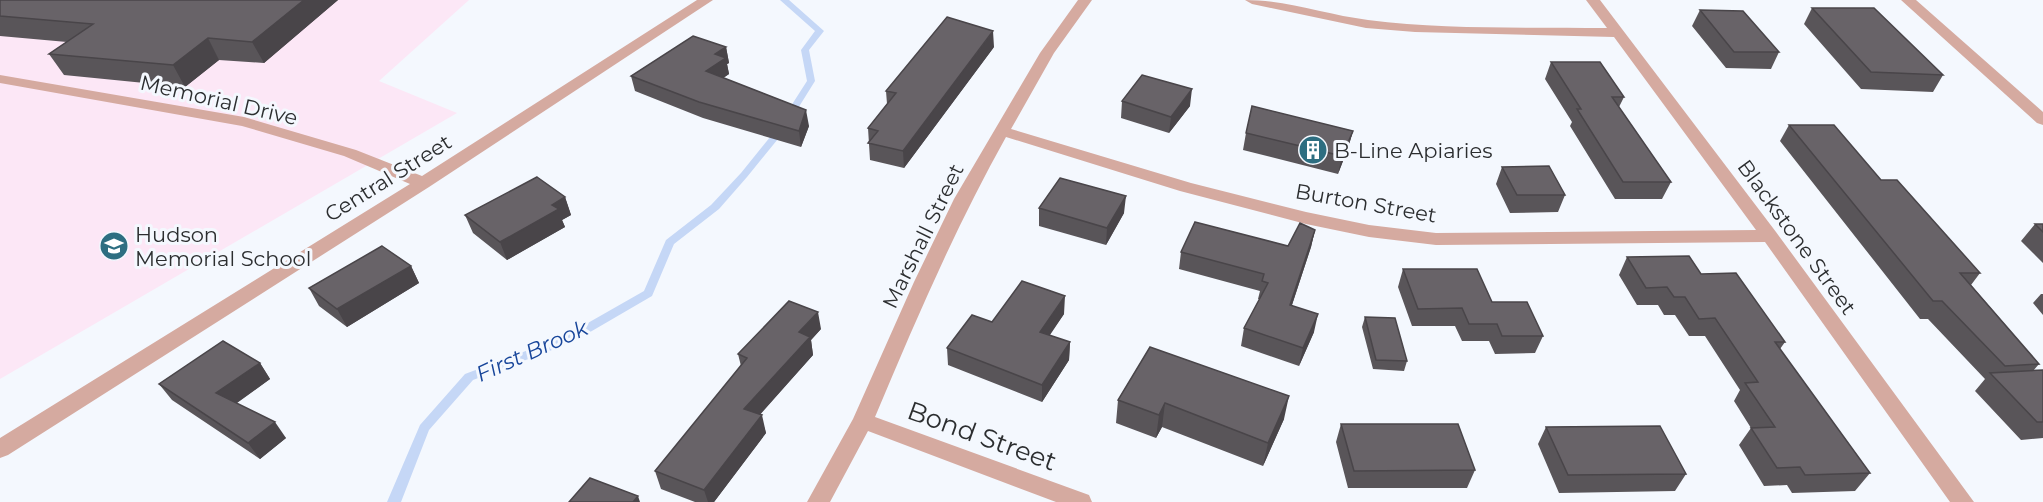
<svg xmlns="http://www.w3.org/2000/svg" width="2043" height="502" viewBox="0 0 2043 502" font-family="Montserrat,sans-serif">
	<rect width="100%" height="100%" fill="#f4f8fe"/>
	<!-- education -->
	<path fill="#fce7f6" d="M0 0H469L379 81 457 113 0 379Z"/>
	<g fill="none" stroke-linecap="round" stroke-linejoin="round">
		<!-- stream -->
		<path fill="#c5d7f6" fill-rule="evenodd" d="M780 0H789L824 31 809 50 815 81 782 134 747 177 719 209 674 244 652 296 573 342 473 380 429 430 401 502H387L420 425 465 374 565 336 644 291 666 240 711 205 741 173 775 131 807 81 801 50 815 31Z"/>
		<!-- minor -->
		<path fill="#d5aaa0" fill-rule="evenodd" d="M697 0H713L429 187 8 455 0 458V438L410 184 344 156 242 126 0 83V75L244 117 356 150 422 176Z
			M1078 0H1092L1054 53 1011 129 1191 183 1306 212 1369 225 1436 233 1756 230 1614 37 1415 32 1366 28 1252 4 1245 0C1287 0 1326 15 1368 20 1446 30 1528 27 1607 28L1586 0H1600L1776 232 1974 502H1950L1765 242 1436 245 1369 237 1306 224 1180 191 1006 137C955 228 915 322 875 417L1089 495 1092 502H1056L868 431 830 502H807L853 419 914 282 954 199 1040 53Z
			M1901 0H1916L2043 112V125L2037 123Z"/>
	</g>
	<!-- wall -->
	<path fill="#595559" d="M0 0H338L264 63 219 60 185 87 64 75 49 54 67 42 0 36Z
		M1812 8 1943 75 1933 92 1861 89 1804 24Z
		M1700 10 1779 52 1771 69 1726 68 1692 26Z
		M726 47 729 63 727 64 729 74 723 78 809 126 801 147 703 118 635 91 631 76Z
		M994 47 904 168 870 160 868 128 887 104 886 91Z
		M1551 62 1624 97 1619 107 1671 182 1662 199H1615L1570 126 1572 122 1545 79Z
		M1122 101 1190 106 1169 133 1121 118Z
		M1789 125 1881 180 1980 273 1971 285 2039 364 2033 371H2043V438L2021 440 1975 391 1985 379 1928 319H1920L1780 141Z
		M1353 131 1348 148 1338 174 1243 150 1246 133Z
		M1502 167 1565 195 1558 212 1510 213 1496 184Z
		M565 197 571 215 562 220 565 227 507 260 473 233 465 215Z
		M1039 208 1124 213 1106 245 1039 226Z
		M2035 224H2043V263L2021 241Z
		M1315 230 1311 247 1292 305 1314 332 1299 366 1241 346 1244 328 1260 299H1258L1260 291 1179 269 1181 252 1288 246Z
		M1627 257 1701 274 1785 342 1780 349 1870 473 1855 491 1792 493 1787 485 1764 486 1739 445 1751 428 1734 401 1740 390 1705 336H1689L1675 315H1664L1658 305H1637L1619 275Z
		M411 266 419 283 347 327 319 306 309 288Z
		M1403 269 1492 302 1543 336 1535 353 1495 354 1489 341H1462L1455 326H1412L1398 287Z
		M2041 294H2043V315L2033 303Z
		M1064 314 1049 335 1070 342 1069 360 1042 402 948 365 947 348 992 322Z
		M1365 317 1407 361 1404 371 1373 369 1362 327Z
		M821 329 811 340 813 355 760 414 766 433 714 502H695L661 489 655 471 741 366 738 354Z
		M1150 347 1284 419 1263 466 1162 427 1156 438 1116 423 1118 400Z
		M260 363 270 379 237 403 286 438 260 459 172 400 159 384Z
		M1341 424 1475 470 1467 488H1348L1336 442Z
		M1546 427 1686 474 1675 491 1559 493 1538 444Z"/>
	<!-- shaded-wall -->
	<path fill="#494549" d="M304 0H338L264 63 252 42Z
		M993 31 994 47 904 168 903 151Z
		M208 38 219 60 185 87 173 65Z
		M726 47 729 63 727 64 729 74 710 87 706 71 715 54Z
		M1192 89 1190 106 1169 133 1171 117Z
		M806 110 809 126 801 147 799 131Z
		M1353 131 1348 148 1338 174 1342 156Z
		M1126 196 1124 213 1106 245 1107 228Z
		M565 197 571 215 562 220 565 227 507 260 500 242 552 205Z
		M1315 230 1311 247 1286 323 1290 305Z
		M411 266 419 283 347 327 337 309Z
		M1065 296 1064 314 1040 350V332Z
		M818 312 821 329 811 340 813 355 749 427 744 409 799 332Z
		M1318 314 1314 332 1299 366 1303 348Z
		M1070 342 1069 360 1042 402V385Z
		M260 363 270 379 228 409 216 393Z
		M1289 396 1284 419 1263 466 1268 443Z
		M1165 403 1162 427 1156 438 1159 415Z
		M762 415 766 433 714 502H708L704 490Z
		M275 422 286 438 260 459 248 443Z
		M638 496 640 502H633Z"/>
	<!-- building -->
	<path fill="#686368" stroke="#494549" stroke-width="1.5" d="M0 0H304L252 42 208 38 173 65 49 54 93 24 0 16Z
		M1812 8H1874L1943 75 1871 72Z
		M1700 10 1743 11 1779 52H1734Z
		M947 17 993 31 903 151 868 143 878 131 868 128 896 93 886 91Z
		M693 36 726 47 715 54 726 58 706 71 806 110 799 131 699 102 631 76Z
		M1551 62H1600L1624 97H1612L1671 182H1623L1577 109H1581Z
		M1142 75 1192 89 1171 117 1122 101Z
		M1252 106 1353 131 1342 156 1246 133Z
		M1789 125H1834L1881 180H1897L1980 273H1960L2039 364 2005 366 1942 301H1933Z
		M1549 166 1565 195H1517L1502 167Z
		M537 177 565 197 552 205 559 209 500 242 465 215Z
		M1060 178 1126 196 1107 228 1039 208Z
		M1195 222 1288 246 1300 223 1315 230 1290 305 1318 314 1303 348 1244 328 1268 283 1262 281 1264 274 1181 252Z
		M2035 224H2043V232Z
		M382 246 411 266 337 309 309 288Z
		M1689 256 1701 274 1736 273 1785 342H1775L1870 473 1805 475 1800 467 1777 468 1751 428 1775 427 1745 383 1758 382 1715 318 1699 319 1685 297H1674L1667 287 1646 288 1627 257Z
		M1403 269H1477L1492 302H1527L1543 336H1502L1497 324H1469L1462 308 1418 309Z
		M1022 281 1065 296 1040 332 1070 342 1042 385 947 348 972 315 992 322Z
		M789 301 818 312 799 332 810 337 744 409 762 415 704 490 655 471 747 358 738 354Z
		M1365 317 1395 318 1407 361 1376 360Z
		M223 341 260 363 216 393 275 422 248 443 159 384Z
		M1150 347 1289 396 1268 443 1165 403 1159 415 1118 400Z
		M2043 370V422H2037L1990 373Z
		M1341 424H1458L1475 470 1354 471Z
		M1660 426 1686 474 1568 475 1546 427Z
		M590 478 638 496 633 502H569Z"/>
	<!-- icons -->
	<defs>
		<g id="building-disc" transform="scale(1.5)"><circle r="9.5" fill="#2d6e81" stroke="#f4f8fe"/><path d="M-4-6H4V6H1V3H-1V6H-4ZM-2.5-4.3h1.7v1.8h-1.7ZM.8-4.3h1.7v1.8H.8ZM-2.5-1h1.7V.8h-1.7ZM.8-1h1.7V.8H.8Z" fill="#fff"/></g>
		<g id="school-disc" transform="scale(1.5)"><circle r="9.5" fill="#2d6e81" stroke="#f4f8fe"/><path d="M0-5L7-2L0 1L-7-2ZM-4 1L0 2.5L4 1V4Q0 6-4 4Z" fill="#fff"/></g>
	</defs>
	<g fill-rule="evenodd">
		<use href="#building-disc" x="1313" y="150"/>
		<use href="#school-disc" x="114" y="246"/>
	</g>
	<g text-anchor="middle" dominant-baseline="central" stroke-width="6" stroke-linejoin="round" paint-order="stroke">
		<!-- street labels -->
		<g font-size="21" fill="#2c2e30" stroke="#f4f8fe">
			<text transform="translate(219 100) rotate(13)">Memorial Drive</text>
			<text transform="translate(388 178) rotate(-32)">Central Street</text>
			<text transform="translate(1366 203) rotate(10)">Burton Street</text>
			<text transform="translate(923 236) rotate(-64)">Marshall Street</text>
			<text transform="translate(1797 237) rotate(54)">Blackstone Street</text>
		</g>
		<!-- poi labels -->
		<g font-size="21" fill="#2c2e30" stroke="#f4f8fe" text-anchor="start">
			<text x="1334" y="150">B-Line Apiaries</text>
			<text x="135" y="234">Hudson<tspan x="135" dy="24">Memorial School</tspan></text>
		</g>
		<!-- water labels -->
		<g font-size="22" font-style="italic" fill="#17459a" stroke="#f4f8fe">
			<text transform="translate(532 351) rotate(-24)">First Brook</text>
		</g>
		<!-- near-street labels -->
		<g font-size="26" fill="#2c2e30" stroke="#f4f8fe">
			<text transform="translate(982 436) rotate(20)">Bond Street</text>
		</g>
	</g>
</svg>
